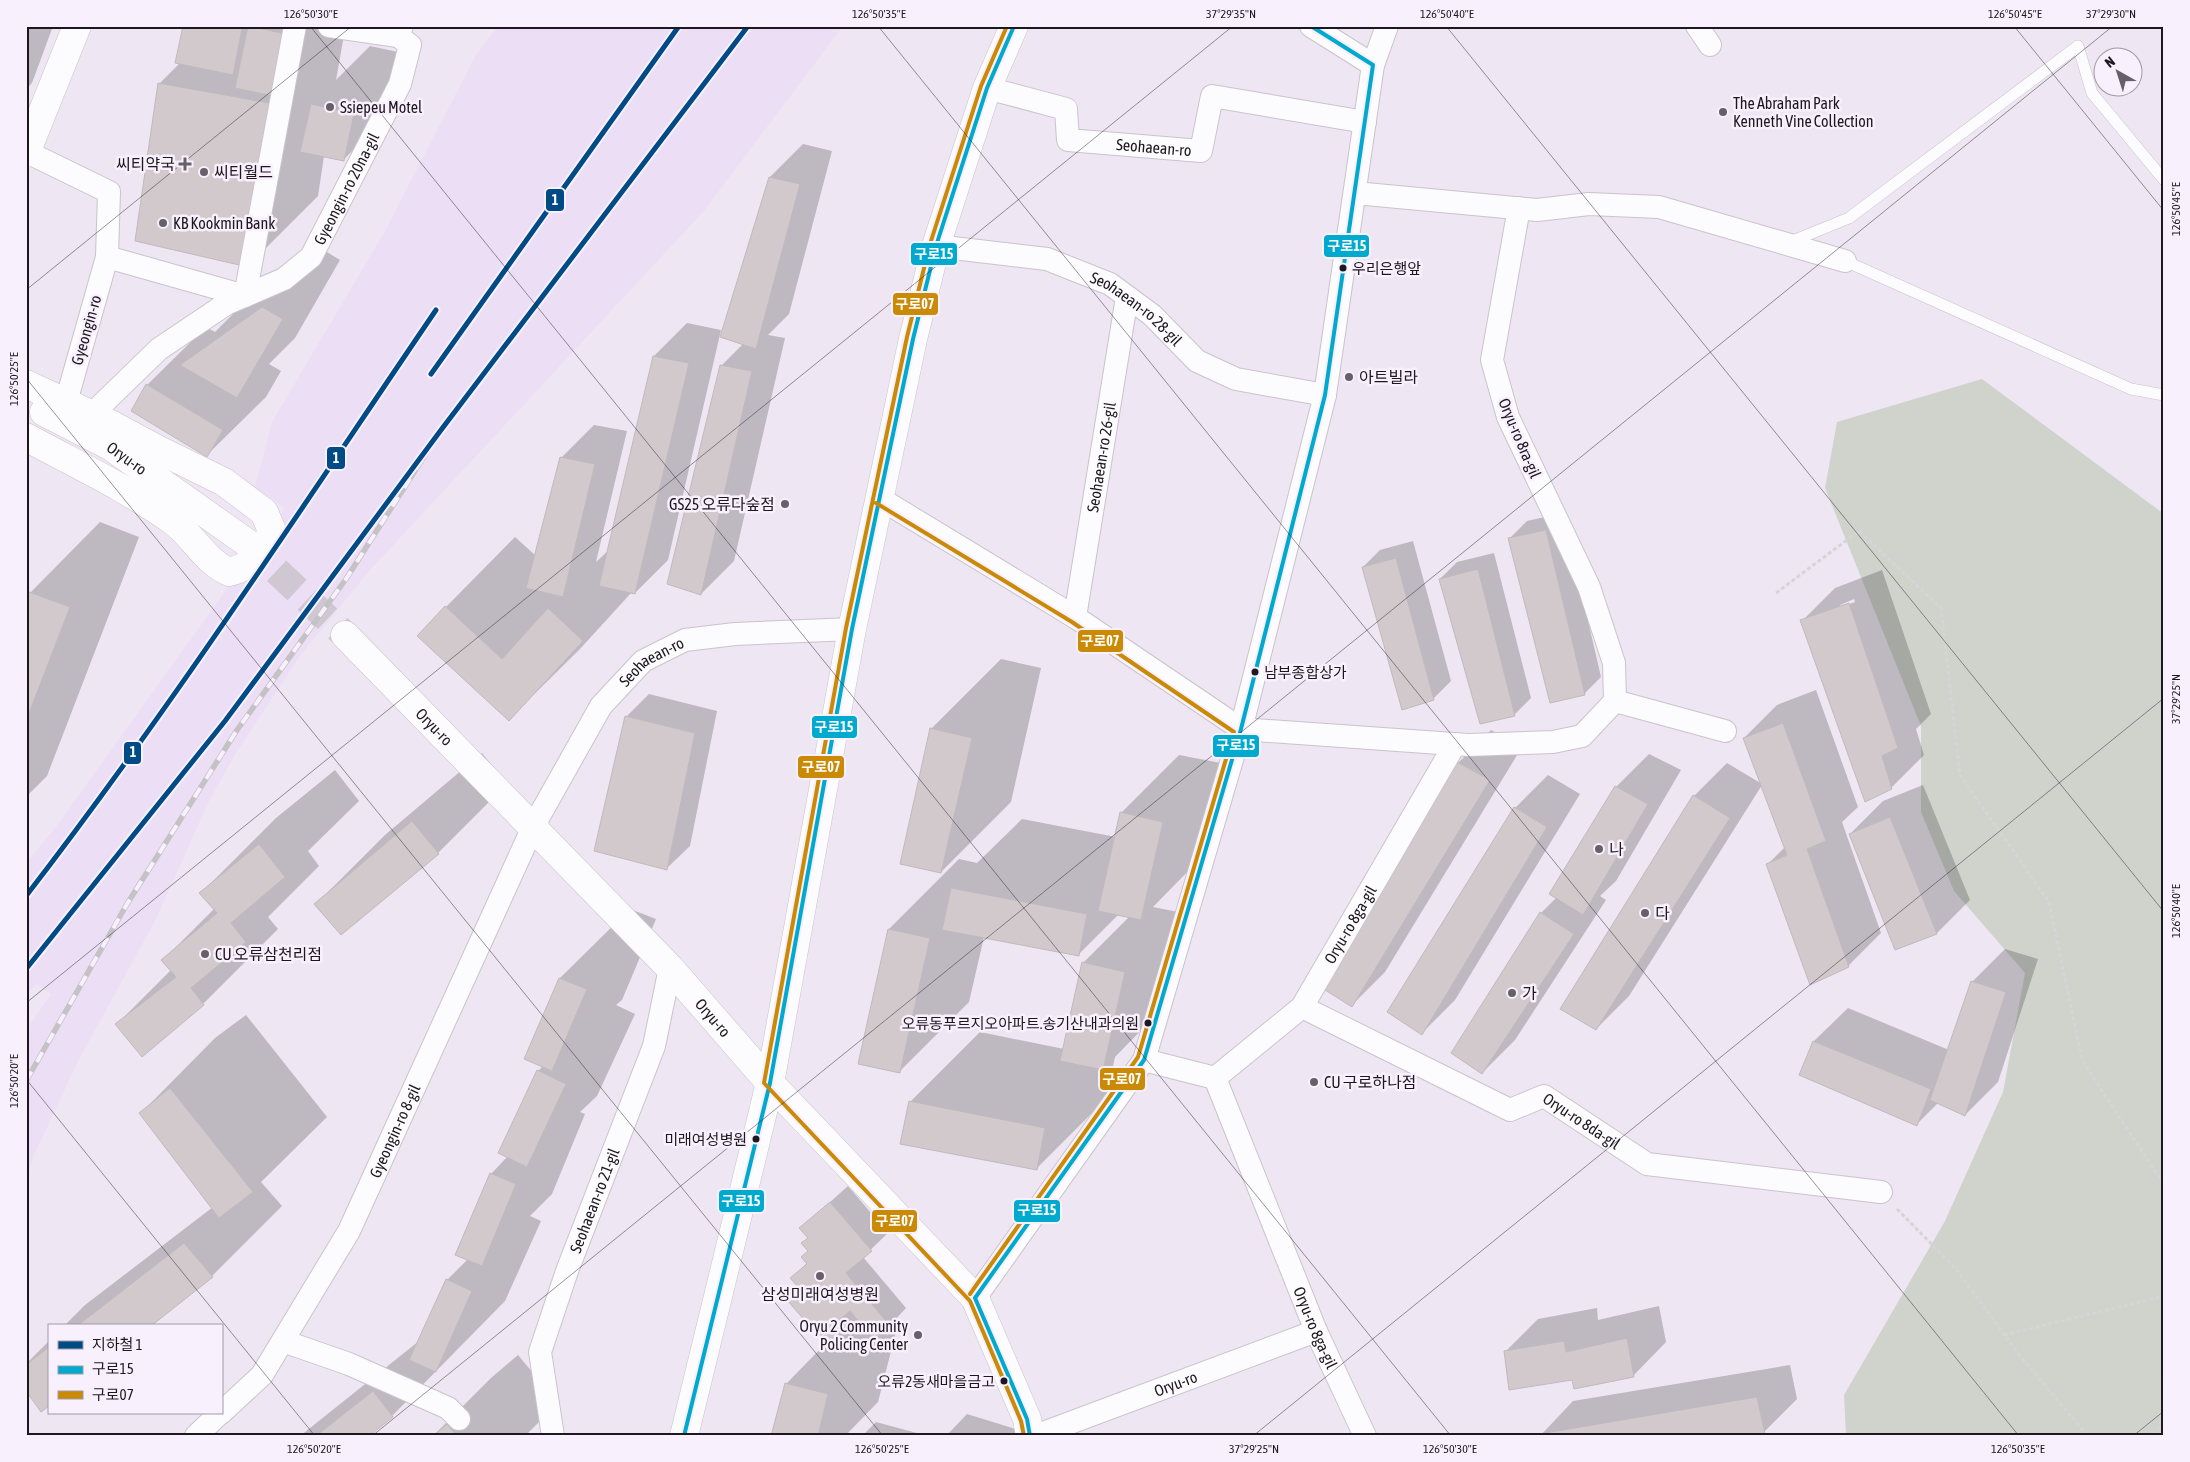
<svg xmlns="http://www.w3.org/2000/svg" width="2190" height="1462" viewBox="0 0 2190 1462" font-family="'Asap Condensed','Noto Sans KR',sans-serif">
	<rect width="100%" height="100%" fill="#eee6f2"/>
	<!-- built -->
	<path fill="#ecdef4" d="M498 26H843L703 212 370 570 299 657 236 753 209 801 154 923 79 1059 34 1155 26 1179V1030L51 994 36 984 26 996V863L56 827 285 508 255 487 272 422 384 233 476 55Z"/>
	<!-- green -->
	<path fill="#d0d3cc" d="M1982 379 2164 514V1436H1846L1844 1395 1945 1221 2003 1092 2025 973 1954 891 1921 812V726L1825 488 1837 422Z"/>
	<!-- shadow -->
	<path fill="#0003" fill-rule="evenodd" d="M26 26H53L32 83 26 89Z
		M184 26H341L344 35 336 80 370 46 412 55 402 102 343 160 324 156 318 196 248 266 136 240 160 83 180 63Z
		M803 144 832 151 789 314 768 335 785 338 734 561 701 594 722 365 743 344 770 177Z
		M322 249 340 260 295 338 269 364 281 371 266 397 207 455 147 385 206 327 215 332 240 307Z
		M687 323 721 330 668 560 635 593 632 592 579 650 509 719 446 607 515 537 536 556 561 458 594 425 627 431 596 562 609 550 654 356Z
		M1563 513 1601 677 1584 694 1510 538 1527 521Z
		M100 522 139 537 47 776 26 797V604L31 592Z
		M1413 541 1451 681 1433 699 1363 567 1380 550Z
		M1494 553 1531 698 1514 715 1440 579 1457 562Z
		M1882 570 1931 714 1916 729 1924 755 1891 788 1802 621 1835 588ZM1854 599 1855 602 1840 607V605Z
		M1001 659 1041 668 1011 802 941 872 931 729Z
		M1816 690 1858 807 1842 822 1881 933 1848 966 1768 864 1785 847 1762 785 1629 996 1596 1029 1562 1008 1694 796 1727 763 1762 784 1744 738 1777 705Z
		M649 694 717 711 690 846 667 868 626 717Z
		M1491 730 1522 747 1385 972 1352 1005 1458 763Z
		M482 753 507 784 438 853 316 904 385 835Z
		M1649 754 1681 770 1616 881 1600 896 1606 900 1515 1040 1482 1073 1541 913 1556 898 1616 787Z
		M1179 755 1221 763 1199 860 1153 907 1183 913 1161 1010 1115 1057 1106 1099 1036 1169 910 1102 980 1032 1064 1049 1083 963 1129 917 1119 914 1078 955 984 937 969 1002 899 1072 859 1063 889 929 959 859 977 863 1022 819 1116 837 1121 813Z
		M335 770 359 801 308 851 319 866 268 917 278 929 203 1004 142 1055 117 1024 171 970 163 960 215 908 201 893 276 818Z
		M1548 775 1580 794 1455 1000 1422 1033 1515 808Z
		M1923 785 1970 900 1937 933 1896 948 1850 834 1883 801Z
		M630 909 656 919 622 1000 616 1005 635 1014 597 1096 580 1112 585 1114 552 1194 530 1216 541 1221 505 1301 392 1416 367 1436H300L419 1341 447 1280 468 1259 491 1174 508 1156 538 1071 543 1066 526 1058 560 978Z
		M2005 949 2038 959 1998 1082 1965 1115 1938 1103 1916 1125 1800 1075 1814 1041 1848 1008 1949 1050 1972 982Z
		M246 1015 327 1117 261 1182 282 1206 212 1276 149 1326H64L85 1305 213 1207 141 1113 215 1038Z
		M848 1186 888 1233 863 1257 906 1308 892 1323 898 1324 878 1402 845 1436H772L786 1384 826 1343 789 1300 800 1288 792 1278 807 1263 809 1237 801 1228Z
		M1659 1306 1666 1342 1633 1376 1573 1379 1505 1352 1538 1319 1597 1308 1598 1320Z
		M49 1341V1404L26 1389V1364Z
		M518 1355 558 1403 525 1436H433L491 1378Z
		M1790 1365 1797 1399 1764 1432 1743 1436H1540L1573 1401Z
		M967 1414 1038 1436H946Z
		M876 1422 928 1436H862Z"/>
	<!-- building -->
	<path fill="#d1c9cc" stroke="#c1b9bc" d="M183 26H230L242 29 233 75 175 63Z
		M248 26 286 34 273 96 235 88Z
		M158 83 275 104 248 267 135 241Z
		M311 104 354 114 344 161 300 152Z
		M769 177 800 184 756 349 720 337Z
		M262 307 283 319 237 398 180 365Z
		M653 356 689 363 635 594 599 586Z
		M720 365 752 371 701 595 667 584Z
		M146 384 223 430 207 457 131 411Z
		M560 457 595 464 563 597 526 588Z
		M1546 530 1585 695 1550 703 1508 538Z
		M1396 558 1434 700 1402 710 1362 567Z
		M1478 569 1515 716 1480 724 1439 579Z
		M29 592 70 607 26 721V600Z
		M1849 603 1898 748 1882 756 1892 789 1865 802 1800 620Z
		M445 606 502 659 548 608 583 641 509 721 417 636Z
		M625 716 695 733 667 870 594 851Z
		M1783 723 1826 841 1807 849 1849 967 1810 985 1766 864 1787 855 1743 738Z
		M930 728 972 738 941 873 900 864Z
		M1457 762 1490 780 1352 1007 1322 988Z
		M1615 786 1648 804 1583 915 1549 894Z
		M1693 795 1730 818 1596 1030 1560 1009Z
		M1514 807 1547 827 1422 1035 1387 1012Z
		M1120 812 1163 822 1141 920 1098 911Z
		M1890 817 1937 934 1895 950 1849 834Z
		M412 821 439 854 341 935 314 904Z
		M259 844 285 877 231 923 246 942 191 988 204 1005 142 1057 115 1024 176 977 161 960 217 913 199 893Z
		M951 888 1087 914 1079 956 942 930Z
		M1540 912 1574 934 1482 1074 1451 1053Z
		M888 929 930 938 900 1073 858 1064Z
		M1082 962 1125 972 1103 1070 1060 1061Z
		M559 978 587 989 552 1071 524 1059Z
		M1971 981 2006 992 1965 1116 1930 1100Z
		M1813 1041 1931 1089 1917 1126 1799 1075Z
		M537 1070 566 1084 527 1167 498 1153Z
		M170 1088 253 1192 219 1218 139 1113Z
		M909 1101 1045 1128 1037 1170 900 1144Z
		M490 1173 516 1184 482 1266 455 1255Z
		M830 1202 872 1251 846 1273 890 1326 874 1340 850 1311 831 1327 837 1335 826 1345 787 1300 800 1289 790 1278 807 1264 801 1257 808 1251 801 1243 808 1238 799 1228Z
		M184 1243 213 1277 151 1326H77Z
		M446 1279 472 1291 436 1372 409 1360Z
		M1627 1338 1634 1377 1574 1389 1572 1380 1509 1390 1504 1351 1564 1341 1566 1352Z
		M49 1347V1406L41 1412 26 1391V1365Z
		M785 1383 828 1394 818 1436H771Z
		M373 1391 393 1417 369 1436H316Z
		M1757 1397 1765 1434 1751 1436 1539 1434Z
		M447 1424 457 1436H433Z"/>
	<g fill="none" stroke-linecap="round" stroke-linejoin="round">
		<!-- secondary-tunnel -->
		<path stroke="#cfc7d2" stroke-width="28" stroke-dasharray="28 14" stroke-linecap="butt" d="M246 542 345 635"/>
		<!-- service casing -->
		<g stroke="#cac3cd" stroke-width="12">
			<path id="service" d="M1790 242 1849 218 2078 46 2092 93 2164 180
				M1845 261 2131 389 2164 395"/>
		</g>
		<!-- minor casing -->
		<g stroke="#cac3cd" stroke-width="24">
			<g id="minor">
				<path d="M329 26 398 36"/>
				<path d="M1311 26 1373 65"/>
				<path d="M1697 26 1710 45"/>
				<path id="s1" d="M987 88 1066 109 1068 140 1201 151 1212 96 1365 122"/>
				<path d="M27 152 109 192 107 257 66 402"/>
				<path d="M1355 193 1537 210 1589 204 1659 207 1845 261"/>
				<path id="s2" d="M936 246 1047 259 1110 284 1152 315 1197 361 1236 379 1325 395"/>
				<path d="M107 257 245 296 295 26"/>
				<path id="s3" d="M92 414 159 349 226 304 284 279 311 257 400 84 410 45 398 36 402 26"/>
				<path d="M879 498 1075 617 1241 729"/>
				<path id="s4" d="M1075 617 1127 297"/>
				<path d="M1615 701 1725 731"/>
				<path d="M1241 729 1468 745 1553 742 1582 736 1615 701 1614 663 1589 587 1508 417 1492 360 1519 208"/>
				<path id="s5" d="M1302 1007 1510 1110 1544 1096 1647 1164 1881 1192"/>
				<path id="s6" d="M1144 1060 1215 1078 1302 1007 1455 744"/>
				<path id="s7" d="M1215 1078 1316 1331 1365 1436"/>
				<path d="M975 1298 1144 1060 1241 729 1325 395 1373 65 1387 26"/>
				<path d="M283 1341 349 1364 448 1408 459 1419"/>
				<path id="s8" d="M221 1413 262 1375 349 1231 533 827 601 706 643 661 685 640 735 634 852 629"/>
				<path d="M196 1436 220 1413"/>
				<path id="s9" d="M553 1436 540 1352 567 1271 654 1046 670 968"/>
				<path id="s10" d="M1035 1436 1316 1331"/>
			</g>
		</g>
		<!-- tertiary casing -->
		<g stroke="#cac3cd" stroke-width="29">
			<g id="tertiary">
				<path d="M26 384 105 421 157 449 224 482 264 512 272 531C264 550 250 568 229 572 206 562 193 536 173 521 127 488 75 464 26 437"/>
				<path id="s11" d="M44 412 110 446 246 542"/>
			</g>
		</g>
		<!-- secondary casing -->
		<g stroke="#cac3cd" stroke-width="29">
			<g id="secondary">
				<path id="s12" d="M345 635 670 968 770 1083 975 1298 1027 1419 1030 1436"/>
				<path d="M684 1436 770 1083 852 629 913 339 936 246 987 88 1014 26"/>
			</g>
		</g>
		<!-- primary casing -->
		<g stroke="#cac3cd" stroke-width="29">
			<path id="primary" d="M26 153 77 26"/>
		</g>
		<!-- path -->
		<path stroke="#d7d4d8" stroke-width="3" stroke-dasharray="4 2.5" stroke-linecap="butt" d="M1776 593 1859 531 1941 608 1960 775 2049 902 2082 1060 2164 1185
			M1897 1209 1957 1270 2020 1356 2088 1436
			M2004 1335 2164 1296
			M2160 1436 2164 1339"/>
		<!-- service -->
		<use href="#service" stroke="#fcfbfd" stroke-width="11"/>
		<!-- minor -->
		<use href="#minor" stroke="#fcfbfd" stroke-width="22"/>
		<!-- tertiary -->
		<use href="#tertiary" stroke="#fcfbfd" stroke-width="28"/>
		<!-- secondary -->
		<use href="#secondary" stroke="#fcfbfd" stroke-width="28"/>
		<!-- primary -->
		<use href="#primary" stroke="#fcfbfd" stroke-width="28"/>
		<!-- rail casing -->
		<g stroke="#c4c2c5" stroke-width="5.5">
			<path id="rail" d="M26 1081 127 904 237 730 346 579 441 430"/>
		</g>
		<!-- rail -->
		<use href="#rail" stroke="#f9f0fe" stroke-width="4" stroke-dasharray="11" stroke-linecap="butt"/>
		<!-- bus-1 casing -->
		<g stroke="#f9f0fe" stroke-width="8">
			<path id="bus-1" d="M684 1436 770 1083 852 629 913 339 936 246 987 88 1014 26
				M1030 1436 1027 1419 975 1298 1144 1060 1241 729 1325 395 1373 65 1311 26"/>
		</g>
		<!-- bus-2 casing -->
		<g stroke="#f9f0fe" stroke-width="8">
			<path id="bus-2" d="M1007 26 981 86 930 244 907 337 846 628 764 1083 970 1301 1021 1421 1024 1436
				M876 503 1072 622 1234 732 1138 1057 970 1294"/>
		</g>
		<!-- bus-1 -->
		<use href="#bus-1" stroke="#00a9ce" stroke-width="4"/>
		<!-- bus-2 -->
		<use href="#bus-2" stroke="#cb8a06" stroke-width="4"/>
		<!-- metro-1 casing -->
		<g stroke="#f9f0fe" stroke-width="9">
			<path id="metro-1" d="M431 374 679 26
				M26 896C172 707 302 507 436 310
				M26 969 225 721 441 430 748 26"/>
		</g>
		<!-- metro-1 -->
		<use href="#metro-1" stroke="#004a85" stroke-width="5"/>
	</g>
	<!-- ticks -->
	<path fill="none" stroke="#1d1820" stroke-width="1" stroke-opacity="0.45" d="M310 26 1451 1436M878 26 2019 1436M1446 26 2164 912M2014 26 2164 211M26 290 352 26M26 378 883 1436M26 1003 1233 26M26 1079 315 1436M372 1436 2113 26M1253 1436 2164 698M2133 1436 2164 1411"/>
	<!-- markers -->
	<g fill="#66606a" stroke="#f9f0fe" stroke-width="2">
		<circle cx="330" cy="107" r="5"/>
		<circle cx="1723" cy="112" r="5"/>
		<path d="M182.5 156.5h5v5h5v5h-5v5h-5v-5h-5v-5h5z"/>
		<circle cx="204" cy="172" r="5"/>
		<circle cx="163" cy="223" r="5"/>
		<circle cx="1349" cy="377" r="5"/>
		<circle cx="785" cy="504" r="5"/>
		<circle cx="1599" cy="849" r="5"/>
		<circle cx="1645" cy="913" r="5"/>
		<circle cx="205" cy="954" r="5"/>
		<circle cx="1512" cy="993" r="5"/>
		<circle cx="1314" cy="1082" r="5"/>
		<circle cx="820" cy="1276" r="5"/>
		<circle cx="918" cy="1335" r="5"/>
	</g>
	<g fill="#1d1820" stroke="#f9f0fe" stroke-width="2">
		<circle cx="1343" cy="268" r="4.5"/>
		<circle cx="1255" cy="672" r="4.5"/>
		<circle cx="1148" cy="1023" r="4.5"/>
		<circle cx="756" cy="1139" r="4.5"/>
		<circle cx="1004" cy="1381" r="4.5"/>
	</g>
	<g text-anchor="middle" dominant-baseline="central" stroke-width="5" stroke-linejoin="round" paint-order="stroke">
		<!-- bus labels -->
		<g font-size="15" fill="#1d1820" stroke="#f9f0fe" text-anchor="end">
			<text x="1352" y="268" text-anchor="start">우리은행앞</text>
			<text x="1264" y="672" text-anchor="start">남부종합상가</text>
			<text x="1139" y="1023">오류동푸르지오아파트.송기산내과의원</text>
			<text x="747" y="1139">미래여성병원</text>
			<text x="995" y="1381">오류2동새마을금고</text>
		</g>
		<!-- poi labels -->
		<g font-size="16" fill="#1d1820" stroke="#f9f0fe" text-anchor="start">
			<text x="1733" y="103">The Abraham Park<tspan x="1733" dy="18">Kenneth Vine Collection</tspan></text>
			<text x="340" y="107">Ssiepeu Motel</text>
			<text x="175" y="164" text-anchor="end">씨티약국</text>
			<text x="214" y="172">씨티월드</text>
			<text x="173" y="223">KB Kookmin Bank</text>
			<text x="1359" y="377">아트빌라</text>
			<text x="775" y="504" text-anchor="end">GS25 오류다숲점</text>
			<text x="1609" y="849">나</text>
			<text x="1655" y="913">다</text>
			<text x="215" y="954">CU 오류삼천리점</text>
			<text x="1522" y="993">가</text>
			<text x="1324" y="1082">CU 구로하나점</text>
			<text x="820" y="1294" text-anchor="middle">삼성미래여성병원</text>
			<text x="908" y="1326" text-anchor="end">Oryu 2 Community<tspan x="908" dy="18">Policing Center</tspan></text>
		</g>
		<!-- street labels -->
		<g font-size="16" fill="#1d1820" stroke="#f9f0fe">
			<text stroke="none"><textPath href="#s1" startOffset="199">Seohaean-ro</textPath></text>
			<text stroke="none"><textPath href="#s3" startOffset="349">Gyeongin-ro 20na-gil</textPath></text>
			<text stroke="none"><textPath href="#s2" startOffset="215">Seohaean-ro 28-gil</textPath></text>
			<text transform="translate(86 330) rotate(-74)">Gyeongin-ro</text>
			<text transform="translate(1520 438) rotate(67)">Oryu-ro 8ra-gil</text>
			<text stroke="none"><textPath href="#s4" startOffset="162">Seohaean-ro 26-gil</textPath></text>
			<text stroke="none"><textPath href="#s11" startOffset="95">Oryu-ro</textPath></text>
			<text stroke="none"><textPath href="#s8" startOffset="875">Seohaean-ro</textPath></text>
			<text stroke="none"><textPath href="#s12" startOffset="128">Oryu-ro</textPath></text>
			<text stroke="none"><textPath href="#s6" startOffset="281">Oryu-ro 8ga-gil</textPath></text>
			<text stroke="none"><textPath href="#s12" startOffset="531">Oryu-ro</textPath></text>
			<text stroke="none"><textPath href="#s5" startOffset="314">Oryu-ro 8da-gil</textPath></text>
			<text stroke="none"><textPath href="#s8" startOffset="334">Gyeongin-ro 8-gil</textPath></text>
			<text stroke="none"><textPath href="#s9" startOffset="246">Seohaean-ro 21-gil</textPath></text>
			<text stroke="none"><textPath href="#s7" startOffset="269">Oryu-ro 8ga-gil</textPath></text>
			<text stroke="none"><textPath href="#s10" startOffset="150">Oryu-ro</textPath></text>
		</g>
	</g>
	<g stroke="#f9f0fe" stroke-width="2">
		<rect x="545" y="188" width="20" height="24" rx="5" fill="#004a85"/>
		<rect x="1323" y="234" width="47" height="24" rx="5" fill="#00a9ce"/>
		<rect x="910" y="242" width="48" height="24" rx="5" fill="#00a9ce"/>
		<rect x="892" y="292" width="47" height="24" rx="5" fill="#cb8a06"/>
		<rect x="326" y="446" width="20" height="24" rx="5" fill="#004a85"/>
		<rect x="1077" y="629" width="47" height="24" rx="5" fill="#cb8a06"/>
		<rect x="811" y="715" width="47" height="24" rx="5" fill="#00a9ce"/>
		<rect x="1212" y="734" width="48" height="24" rx="5" fill="#00a9ce"/>
		<rect x="123" y="741" width="19" height="24" rx="5" fill="#004a85"/>
		<rect x="797" y="755" width="48" height="24" rx="5" fill="#cb8a06"/>
		<rect x="1099" y="1067" width="47" height="24" rx="5" fill="#cb8a06"/>
		<rect x="718" y="1189" width="47" height="24" rx="5" fill="#00a9ce"/>
		<rect x="1013" y="1199" width="48" height="24" rx="5" fill="#00a9ce"/>
		<rect x="871" y="1209" width="47" height="24" rx="5" fill="#cb8a06"/>
	</g>
	<g font-size="14" text-anchor="middle" font-weight="bold" fill="#fff">
		<text x="555" y="205">1</text>
		<text x="1347" y="251">구로15</text>
		<text x="934" y="259">구로15</text>
		<text x="915" y="309">구로07</text>
		<text x="336" y="463">1</text>
		<text x="1100" y="646">구로07</text>
		<text x="834" y="732">구로15</text>
		<text x="1236" y="750">구로15</text>
		<text x="133" y="757">1</text>
		<text x="821" y="772">구로07</text>
		<text x="1122" y="1084">구로07</text>
		<text x="741" y="1206">구로15</text>
		<text x="1037" y="1215">구로15</text>
		<text x="895" y="1226">구로07</text>
	</g>
	<!-- border -->
	<rect width="2190" height="1462" fill="none" stroke="#f9f0fe" stroke-width="55"/>
	<!-- legend -->
	<rect x="48" y="1324" width="175" height="90" fill="#f9f0fe" stroke="#a19aa5"/>
	<rect x="58" y="1341" width="25" height="8" fill="#004a85" stroke="#a19aa5"/>
	<text x="92" y="1350" font-size="15" fill="#1d1820">지하철 1</text>
	<rect x="58" y="1366" width="25" height="8" fill="#00a9ce" stroke="#a19aa5"/>
	<text x="92" y="1374" font-size="15" fill="#1d1820">구로15</text>
	<rect x="58" y="1391" width="25" height="8" fill="#cb8a06" stroke="#a19aa5"/>
	<text x="92" y="1400" font-size="15" fill="#1d1820">구로07</text>
	<!-- north arrow -->
	<g transform="translate(2118 72) rotate(321)"><circle r="24" fill="#f9f0fe" stroke="#a19aa5"/>
	<path d="M0-4L9 19L0 12L-9 19Z" fill="#66606a"/>
	<text y="-8" font-size="14" font-weight="bold" text-anchor="middle" fill="#1d1820">N</text>
	</g>
	<rect x="28" y="28" width="2134" height="1406" fill="none" stroke="#1d1820" stroke-width="2"/>
	<g font-size="12" text-anchor="middle" fill="#1d1820">
		<text x="311" y="18">126°50'30"E</text>
		<text x="879" y="18">126°50'35"E</text>
		<text x="1231" y="18">37°29'35"N</text>
		<text x="1447" y="18">126°50'40"E</text>
		<text x="2015" y="18">126°50'45"E</text>
		<text x="2111" y="18">37°29'30"N</text>
		<text transform="translate(2176 209) rotate(-90)" y="4">126°50'45"E</text>
		<text transform="translate(14 379) rotate(-90)" y="4">126°50'25"E</text>
		<text transform="translate(2176 699) rotate(-90)" y="4">37°29'25"N</text>
		<text transform="translate(2176 911) rotate(-90)" y="4">126°50'40"E</text>
		<text transform="translate(14 1081) rotate(-90)" y="4">126°50'20"E</text>
		<text x="314" y="1453">126°50'20"E</text>
		<text x="882" y="1453">126°50'25"E</text>
		<text x="1254" y="1453">37°29'25"N</text>
		<text x="1450" y="1453">126°50'30"E</text>
		<text x="2018" y="1453">126°50'35"E</text>
	</g>
</svg>
